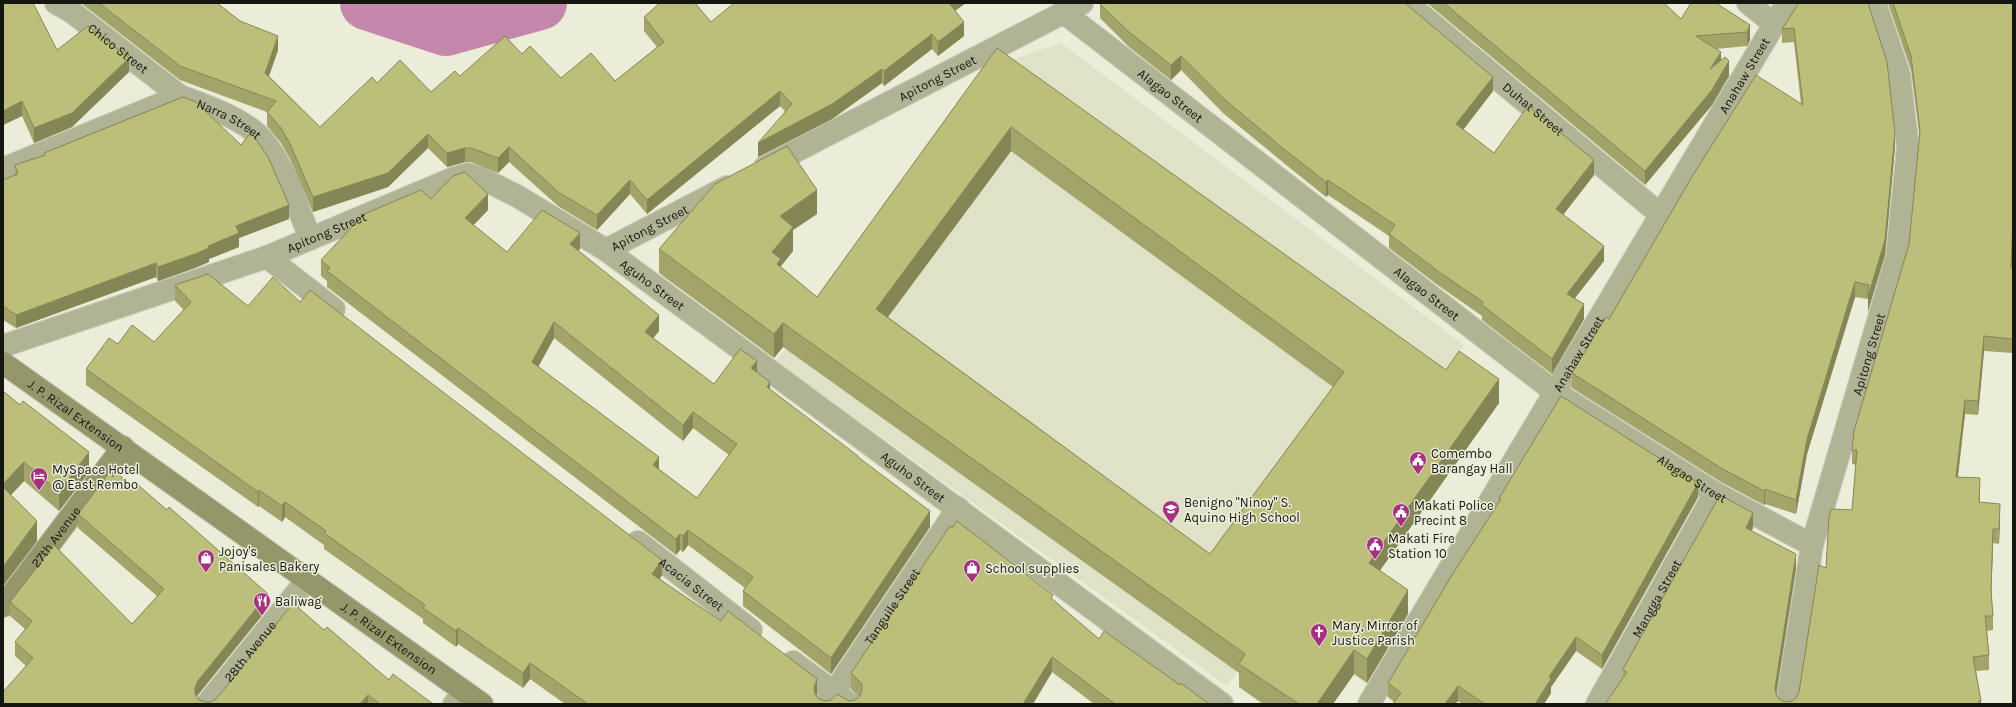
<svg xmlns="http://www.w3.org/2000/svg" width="2016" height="707" viewBox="0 0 2016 707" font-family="Karla,sans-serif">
	<rect width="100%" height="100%" fill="#ebedd9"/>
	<!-- built -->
	<path fill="#e0e2c7" d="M1061 43 1464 345 1227 686 776 361 999 64Z"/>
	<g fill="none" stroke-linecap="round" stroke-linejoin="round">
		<!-- river -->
		<path stroke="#c687ad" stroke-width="54" d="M367 3 446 29 540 3"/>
		<!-- street casing -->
		<g stroke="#c9cbb9" stroke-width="24">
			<g id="street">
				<path id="s1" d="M56 3 72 12 180 96"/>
				<path id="s2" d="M1407 3 1661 215"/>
				<path d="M1748 3 1774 24"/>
				<path id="s3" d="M1063 12 1555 392 1715 493 1812 545"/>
				<path id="s4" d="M765 167 1082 3"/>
				<path id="s5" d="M3 169 180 96C204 105 230 114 251 129 280 150 297 206 310 238"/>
				<path id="s6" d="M606 250 727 187"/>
				<path d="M267 257 334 309"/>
				<path id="s7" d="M3 346 267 257 454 178 468 174 481 178 517 196 606 250 1222 704"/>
				<path id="s8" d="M638 542 751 630"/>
				<path d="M793 662 850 704"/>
				<path id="s9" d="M207 704 307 580"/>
				<path d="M454 704 465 692"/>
				<path id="s10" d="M826 704 958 508"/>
				<path id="s11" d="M1369 704 1787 3"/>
				<path id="s12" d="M1597 704 1715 493"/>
				<path id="s13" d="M1787 704 1812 545 1897 257 1908 147 1899 74 1875 3"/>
			</g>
		</g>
		<!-- secondary casing -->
		<g stroke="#c9cbb9" stroke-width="24">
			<g id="secondary">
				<path id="s14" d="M3 363 482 704"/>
				<path id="s15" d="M3 606 123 447"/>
			</g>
		</g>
		<!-- street -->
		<use href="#street" stroke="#b1b395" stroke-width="22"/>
		<!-- secondary -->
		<use href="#secondary" stroke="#95976b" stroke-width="22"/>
	</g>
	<!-- wall -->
	<path fill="#a2a469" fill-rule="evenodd" d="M3 3 57 50 129 72 72 127 34 143 22 116 3 125Z
		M81 3H217L240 21 278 50 269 76 320 127 377 83 431 92 460 76 522 54 561 78 615 81 657 47 644 31V17L711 22 955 11 964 36 938 56 932 49 884 86 882 83 832 119 758 157 785 111 780 106 647 214 630 194 597 230 558 206 509 162 498 173 471 162H465L447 167 428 148 388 187 313 212 290 159 281 143 267 126V112L180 80Z
		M1427 3H1664L1681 19 1750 25V40L1747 46 1716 49 1721 61 1729 76 1712 105 1645 185Z
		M1799 3 1895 147 1885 255 1868 311V299L1855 297 1807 454 1796 514 1765 504 1764 505 1721 482 1572 388V373L1609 319 1801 104 1794 42 1782 43V29Z
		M1888 3H2013L2012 268H2013V353L1984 351 1978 415 1965 414 1958 477 1980 492V502L2000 518 1999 544 1993 543 1991 595 1993 616V630L1987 631 1989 655V670L1976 671 1981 701V704H1605L1623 678V669L1753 528 1751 531 1796 568 1776 695 1779 699 1785 702 1792 701 1796 698 1799 692 1826 568 1852 510 1856 465 1852 464V450L1909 244 1920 139 1911 70Z
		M1100 4 1493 91 1463 130 1494 153 1594 175 1563 215 1604 261 1575 298 1584 319 1552 374 1482 320V316L1439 286 1389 248V236L1328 195 1326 197 1285 164 1223 113 1181 70 1171 80 1129 47 1100 18Z
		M997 48 1446 370 1499 403 1380 570 1408 614 1367 683 1354 674 1333 704H1263L1239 687V673L783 347 774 358 659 273V249L817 214 793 230V251L781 266V267L817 297ZM1011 151 1333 387 1210 554 888 317Z
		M44 153 289 219 239 238V247L209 259V262L195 268 158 281 156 277 16 328 3 320V180L15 175V165L44 155Z
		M431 199 488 210 473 225 507 252 580 249 578 250 659 331 653 338 714 384 757 373 770 389 858 458 930 527 831 674 743 606V591L745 588 688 545 683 552 680 550 676 555 327 287V281L321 276V260ZM554 338 683 441 693 428 729 455 697 498 659 469 538 367Z
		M175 285 248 306 300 302 662 575 660 579 817 695V696L819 699 826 701H849L855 700 859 697 851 689V673L1053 600 1099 639 1180 685 1209 704H1094L1052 672 1033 704H565L530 679 523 688 458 644 456 647 423 623V619L324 549V545L285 517 282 522 259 506 258 507 86 385V369L118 344 154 342 184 310 175 301Z
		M3 391 89 472 59 511 24 481 11 495 37 541 3 586Z
		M1698 497 1602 669 1576 651 1551 687V693L1544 704H1463L1458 701 1455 704H1393L1394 702 1388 697V683L1499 501V498Z
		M78 514 268 608 197 696V697L199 700 205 702H211L324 630 389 680 433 704H3L26 666 15 656V642L25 629 10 616V602L132 624 157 596 78 528Z"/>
	<!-- shaded-wall -->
	<path fill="#848655" d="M948 3H966L948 16Z
		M964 22V36L938 56V42Z
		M1750 25V40L1747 46V32Z
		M932 34V49L884 86V71Z
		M278 36V50L265 87V73Z
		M1721 52V67L1710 69Z
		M1181 56V70L1171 80V65Z
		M129 58V72L72 127 34 143V128Z
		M1729 61V76L1712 105 1645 185V171Z
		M882 69V83L832 119 758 157V143Z
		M1493 77V91L1456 139V124Z
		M780 91V106L647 214V200Z
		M22 101V116L3 125V111Z
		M1011 127V151L876 333V309Z
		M1895 133V147L1885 255 1868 311V297Z
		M428 134V148L388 187 313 212V197Z
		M509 147V162L498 173V158Z
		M465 148V162L447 167V153Z
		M1594 160V175L1556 224V209Z
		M630 180V194L597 230V215Z
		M1328 180V195L1326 197V182Z
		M817 190V214L793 230V251L781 266V283L772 252 780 216Z
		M488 194V210L465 234V218Z
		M289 205V219L239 238V247L209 259V262L195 268 158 281V267L208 246 236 226Z
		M2013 218V232L2011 282V268Z
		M580 233V249L570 259V244Z
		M1604 246V261L1567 308V294Z
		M156 263V277L16 328V315Z
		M1855 282V297L1807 454 1796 514V500L1807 439Z
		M1584 304V319L1552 374V359Z
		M659 315V331L645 348V332Z
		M554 322V338L532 378V362Z
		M783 323V347L774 358V334Z
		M1984 336V351L1978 415V401Z
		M757 361V377L751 368Z
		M1499 379V403L1369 586V563Z
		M770 382V398L767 387Z
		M1965 400V414L1956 491V477Z
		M693 412V428L683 441V425Z
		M89 452V472L59 511V492Z
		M659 457V472L653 465Z
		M24 462V481L3 503V484Z
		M1698 483V497L1602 669V655Z
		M1765 489V504L1764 505V491Z
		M259 490V506L258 507V492Z
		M285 502V517L282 522V506Z
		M2000 504V518L1999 544V529Z
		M930 511V527L831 674V658Z
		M1753 513V528L1746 543V528Z
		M37 521V541L3 586V567Z
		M1993 529V543L1991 604V590Z
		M688 530V545L683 552V536Z
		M680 534V550L676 555V539Z
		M1796 554V568L1775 702V688Z
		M662 560V575L652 589V574Z
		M1408 590V614L1367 683V659Z
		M268 594V608L197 696 195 702V688L197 682Z
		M458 628V644L456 647V631Z
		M1576 637V651L1551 687V693L1544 704H1535L1549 677Z
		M1354 650V674L1333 704H1317Z
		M1052 657V672L1033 704H1023Z
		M530 663V679L523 688V673Z
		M817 679V695L814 704V688Z
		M1458 686V701L1455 704H1445Z
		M368 695V704H360Z"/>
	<!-- building -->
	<path fill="#bcbf7a" stroke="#848655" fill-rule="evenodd" d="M3 3H33L57 50 88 26 129 58 72 113 34 128 22 101 3 111Z
		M99 3H217L240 21 278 36 265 73 320 127 372 77 377 83 400 60 431 92 455 71 460 76 505 36 522 54 530 46 561 78 591 53 615 81 664 42 644 17 660 3H695L711 22 734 3H949L964 22 938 42 932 34 884 71 882 69 832 104 758 143 792 104 780 91 647 200 630 180 597 215 558 192 509 147 498 158 471 148H465L447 153 428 134 388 173 313 197 290 144 281 128 267 112 276 101 180 66Z
		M1101 3H1405L1493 77 1456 124 1494 153 1528 106 1594 160 1556 209 1604 246 1567 294 1584 304 1552 359 1482 305 1483 302 1439 272 1389 234 1395 225 1328 180 1326 182 1285 150 1223 98 1181 56 1171 65 1129 32 1100 4Z
		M1444 3H1664L1681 19 1691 3H1716L1750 25 1747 32 1696 36 1721 52 1710 69 1725 57 1729 61 1712 90 1645 171Z
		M1799 3H1868L1887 62 1895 133 1885 240 1868 297 1869 285 1855 282 1807 439 1796 500 1765 489 1764 491 1721 468 1572 373 1606 317 1609 319 1693 175 1756 75 1803 105 1794 28 1782 29Z
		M1893 3H2013V218L2011 268H2013V339L1984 336 1978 401 1965 400 1956 477 1980 478 1979 502 2000 504 1999 529H1993L1991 590 1993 616H1985L1989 655 1973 657 1981 701H1979V704H1605L1627 672 1623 669 1720 495 1753 513 1746 528 1796 554 1775 688 1776 694 1779 699 1785 702 1792 701 1796 698 1799 692 1819 565 1826 568 1829 517 1831 509 1852 510 1857 450H1852L1854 431 1909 244 1920 131 1911 56Z
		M997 48 1446 370 1459 351 1499 379 1369 563 1408 590 1367 659 1354 650 1317 704H1299L1239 664 1245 654 783 323 774 334 659 249 715 184 787 146 817 190 780 216 793 227 772 252 781 259 777 264 817 297ZM1011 127 1344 372 1210 554 876 309Z
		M183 97 196 102 241 145 251 132 268 157 289 205 236 226 239 233 208 246 209 248 195 254 158 267 156 263 16 315 3 306V180L18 174 15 165 45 155 44 153Z
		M465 172 488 194 465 218 507 252 542 210 580 233 570 244 659 315 645 332 714 384 740 349 757 361 751 368 770 382 767 387 858 456V457L930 511 831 658 743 591 753 577 688 530 683 536 680 534 676 539 327 271 330 268 321 260 364 214 421 190 431 199 453 176ZM554 322 683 425 693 412 737 444 697 498 653 465 659 457 532 362Z
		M208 274 248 306 273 277 300 302 310 290 662 560 652 574 721 621 728 611 817 679 814 688 815 694 819 699 826 701 831 700 837 694 849 701 855 700 860 696 862 690V684L851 673 950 526 952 528 957 521 1053 595 1051 598 1099 639 1104 631 1180 685 1181 683 1209 704H1115L1052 657 1023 704H588L530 663 523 673 458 628 456 631 423 608 425 605 324 533 326 531 285 502 282 506 259 490 258 492 86 369 109 338 118 344 132 325 154 342 191 302 175 285Z
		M3 391 20 405 23 401 89 452 59 492 24 462 3 484Z
		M1561 396 1698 483 1602 655 1576 637 1549 677 1551 679 1535 704H1485L1458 686 1445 704H1393L1401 693 1388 683 1452 575 1501 499 1499 498Z
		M109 473 113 477 117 473 135 489 138 485 167 510 169 507 268 594 197 682 195 688V694L199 700 205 702H211L217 698 293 603 324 630 327 627 389 680 393 674 433 704H380L368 695 360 704H3V692L33 658 15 642 32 621 10 602 54 545 132 624 164 589 78 514Z
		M3 487 37 521 3 567Z"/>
	<!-- icons -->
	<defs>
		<g id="civic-pin" transform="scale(0.9)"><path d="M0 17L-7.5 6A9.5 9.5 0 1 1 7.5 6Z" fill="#a82e82" stroke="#ebedd9"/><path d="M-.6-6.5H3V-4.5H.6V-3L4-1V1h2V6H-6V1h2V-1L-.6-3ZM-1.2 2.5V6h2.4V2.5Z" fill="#fff"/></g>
		<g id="hotel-pin" transform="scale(0.9)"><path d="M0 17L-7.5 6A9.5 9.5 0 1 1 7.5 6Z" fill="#a82e82" stroke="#ebedd9"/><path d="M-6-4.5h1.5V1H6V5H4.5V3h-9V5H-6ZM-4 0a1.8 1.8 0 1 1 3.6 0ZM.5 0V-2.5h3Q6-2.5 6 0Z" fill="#fff"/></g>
		<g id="school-pin" transform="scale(0.9)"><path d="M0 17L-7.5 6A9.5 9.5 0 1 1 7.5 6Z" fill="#a82e82" stroke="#ebedd9"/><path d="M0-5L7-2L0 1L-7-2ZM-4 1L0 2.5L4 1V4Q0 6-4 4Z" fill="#fff"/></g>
		<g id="shop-pin" transform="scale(0.9)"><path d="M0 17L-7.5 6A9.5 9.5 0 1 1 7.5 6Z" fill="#a82e82" stroke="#ebedd9"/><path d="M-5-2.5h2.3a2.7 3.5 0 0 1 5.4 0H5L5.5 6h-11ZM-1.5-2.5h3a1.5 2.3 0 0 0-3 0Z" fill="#fff"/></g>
		<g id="restaurant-pin" transform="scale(0.9)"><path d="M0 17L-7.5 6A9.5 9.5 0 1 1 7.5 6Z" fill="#a82e82" stroke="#ebedd9"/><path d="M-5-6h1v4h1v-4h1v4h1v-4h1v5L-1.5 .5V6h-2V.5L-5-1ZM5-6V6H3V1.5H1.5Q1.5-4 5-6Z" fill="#fff"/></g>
		<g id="church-pin" transform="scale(0.9)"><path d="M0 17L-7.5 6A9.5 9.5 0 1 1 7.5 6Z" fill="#a82e82" stroke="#ebedd9"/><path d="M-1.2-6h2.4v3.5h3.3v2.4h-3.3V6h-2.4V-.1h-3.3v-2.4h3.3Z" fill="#fff"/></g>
	</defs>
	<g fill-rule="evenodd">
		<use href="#civic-pin" x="1418" y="460"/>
		<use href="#hotel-pin" x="39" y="476"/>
		<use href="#school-pin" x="1171" y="509"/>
		<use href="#civic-pin" x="1401" y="512"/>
		<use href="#civic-pin" x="1375" y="545"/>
		<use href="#shop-pin" x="206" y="558"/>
		<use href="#shop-pin" x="972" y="568"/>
		<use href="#restaurant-pin" x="262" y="601"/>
		<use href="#church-pin" x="1319" y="632"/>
	</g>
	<g text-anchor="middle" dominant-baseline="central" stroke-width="3" stroke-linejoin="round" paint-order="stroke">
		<!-- street labels -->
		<g font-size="13" fill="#15160f" stroke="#ebedd9">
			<text stroke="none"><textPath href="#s1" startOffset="77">Chico Street</textPath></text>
			<text stroke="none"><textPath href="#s11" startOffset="732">Anahaw Street</textPath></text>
			<text stroke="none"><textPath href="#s4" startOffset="194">Apitong Street</textPath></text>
			<text stroke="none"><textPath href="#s3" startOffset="136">Alagao Street</textPath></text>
			<text stroke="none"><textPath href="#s2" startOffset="165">Duhat Street</textPath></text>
			<text stroke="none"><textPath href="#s5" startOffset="246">Narra Street</textPath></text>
			<text stroke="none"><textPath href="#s6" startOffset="49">Apitong Street</textPath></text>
			<text stroke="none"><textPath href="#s7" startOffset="343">Apitong Street</textPath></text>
			<text stroke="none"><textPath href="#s7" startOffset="712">Aguho Street</textPath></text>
			<text stroke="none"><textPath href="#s3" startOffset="460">Alagao Street</textPath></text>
			<text stroke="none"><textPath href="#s11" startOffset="408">Anahaw Street</textPath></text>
			<text stroke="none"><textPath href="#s13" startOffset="360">Apitong Street</textPath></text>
			<text stroke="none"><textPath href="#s14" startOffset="90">J. P. Rizal Extension</textPath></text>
			<text stroke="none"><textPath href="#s7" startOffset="1036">Aguho Street</textPath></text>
			<text stroke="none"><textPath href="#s3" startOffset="784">Alagao Street</textPath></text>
			<text stroke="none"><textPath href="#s15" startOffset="87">27th Avenue</textPath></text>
			<text stroke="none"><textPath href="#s8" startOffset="68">Acacia Street</textPath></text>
			<text stroke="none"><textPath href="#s12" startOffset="121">Mangga Street</textPath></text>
			<text stroke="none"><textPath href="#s10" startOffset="118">Tanguile Street</textPath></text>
			<text stroke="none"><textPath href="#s14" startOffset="474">J. P. Rizal Extension</textPath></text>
			<text stroke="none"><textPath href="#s9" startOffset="68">28th Avenue</textPath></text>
		</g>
		<!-- poi labels -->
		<g font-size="13" fill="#15160f" stroke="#ebedd9" text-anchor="start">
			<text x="1431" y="453">Comembo<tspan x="1431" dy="15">Barangay Hall</tspan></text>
			<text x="52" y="469">MySpace Hotel<tspan x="52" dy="15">@ East Rembo</tspan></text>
			<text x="1184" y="502">Benigno "Ninoy" S.<tspan x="1184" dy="15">Aquino High School</tspan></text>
			<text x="1414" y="505">Makati Police<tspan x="1414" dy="15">Precint 8</tspan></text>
			<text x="1388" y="538">Makati Fire<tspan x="1388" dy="15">Station 10</tspan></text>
			<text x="219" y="551">Jojoy's<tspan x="219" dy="15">Panisales Bakery</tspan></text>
			<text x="985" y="568">School supplies</text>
			<text x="275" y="601">Baliwag</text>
			<text x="1332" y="625">Mary, Mirror of<tspan x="1332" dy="15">Justice Parish</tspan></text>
		</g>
	</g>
	<!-- border -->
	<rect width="2016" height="707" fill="none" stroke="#15160f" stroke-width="8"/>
</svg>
